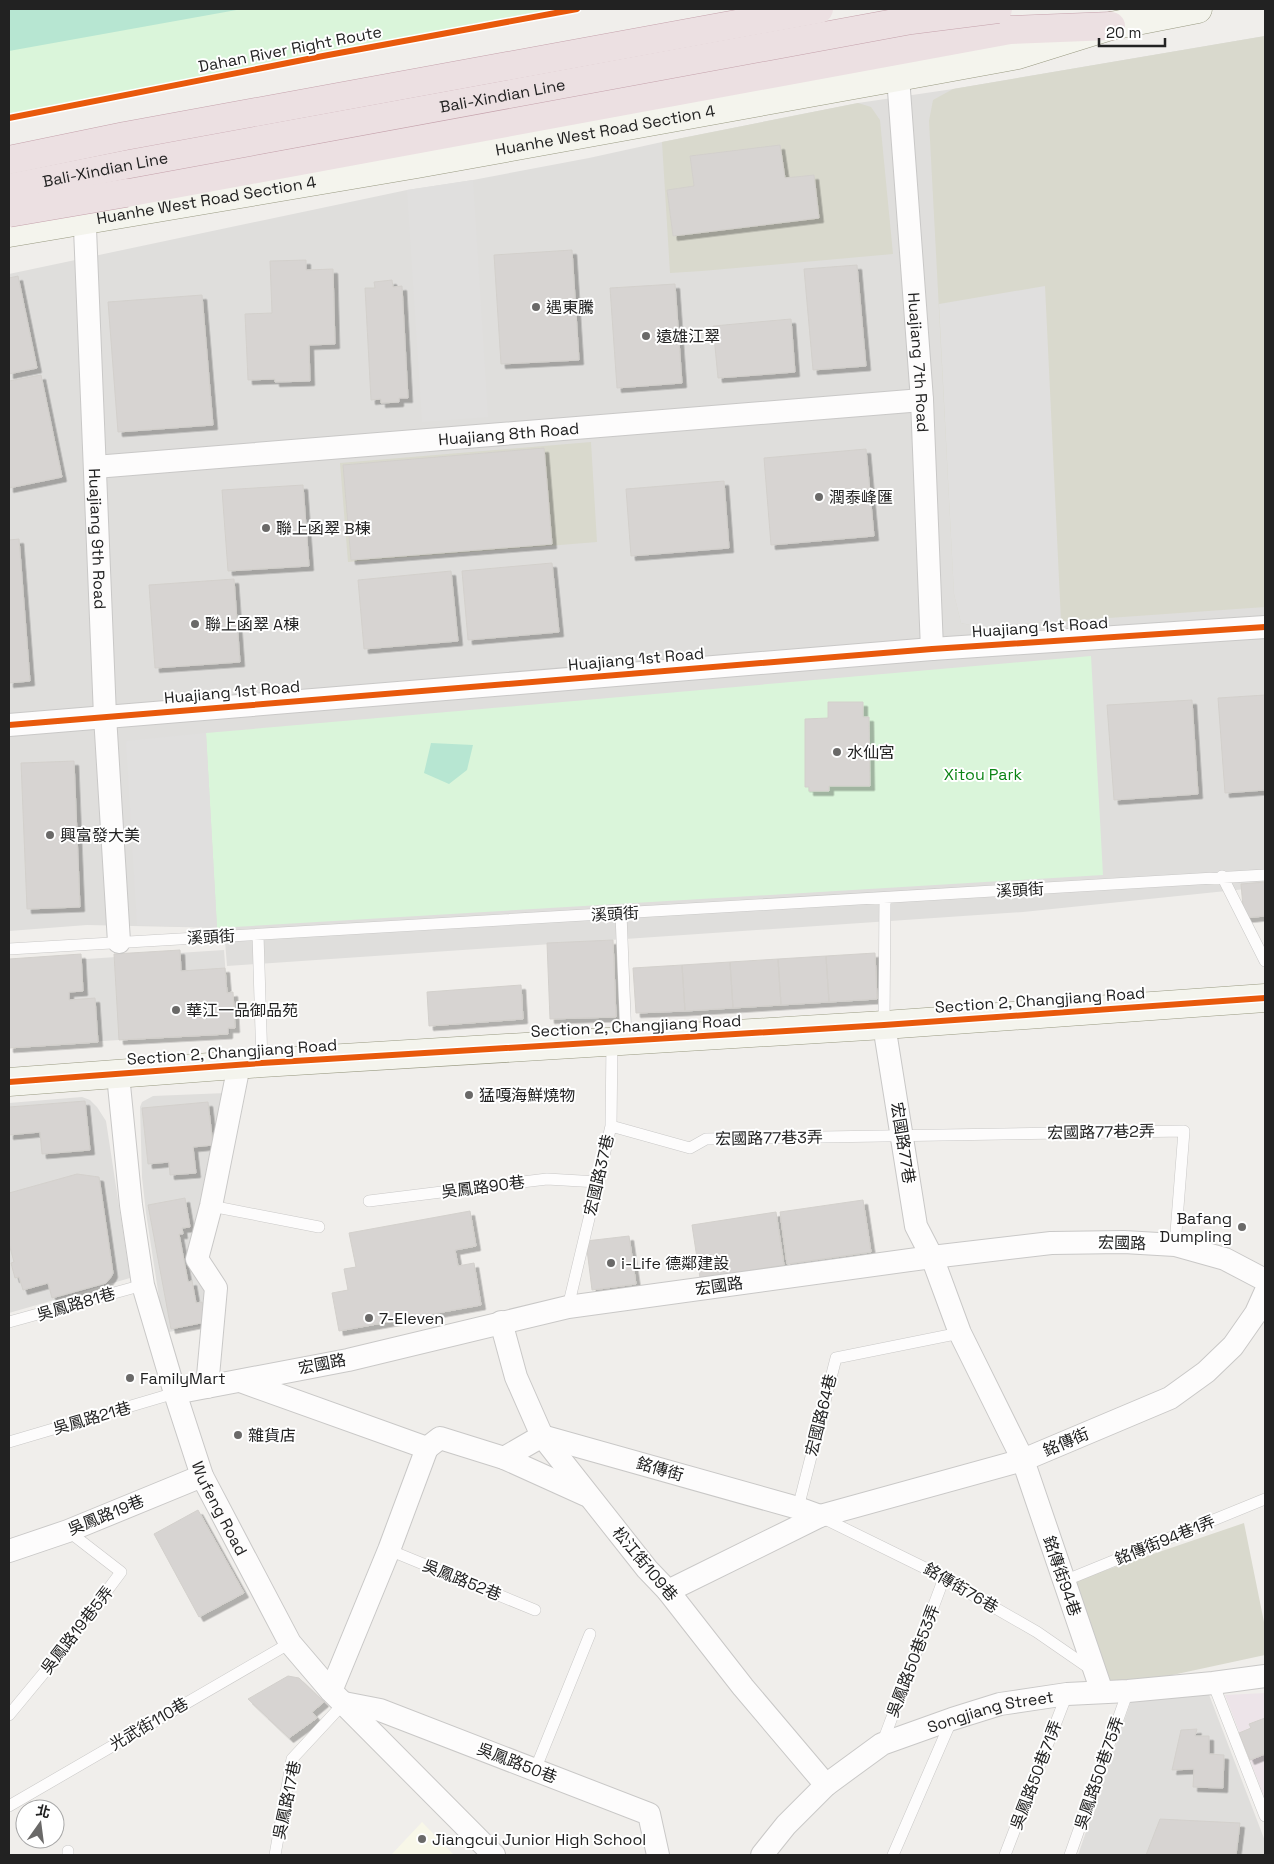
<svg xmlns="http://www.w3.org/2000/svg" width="1274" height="1864" viewBox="0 0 1274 1864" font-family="'Space Grotesk','Noto Sans TC',sans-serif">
	<defs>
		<filter id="shadow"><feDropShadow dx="4.5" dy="4.5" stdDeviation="0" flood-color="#0004"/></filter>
	</defs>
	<rect width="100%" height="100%" fill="#f0eeeb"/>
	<!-- residential -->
	<path fill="#dfdedc" d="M1265 36V887L1023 912 227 966 224 928 87 925 9 931V274L407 190 473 180 589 158 662 142 858 103 953 89Z
		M224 950 230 1033 9 1047V964Z
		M226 1093 206 1191 211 1291 207 1325 169 1332 160 1304 146 1213 142 1177 140 1107 142 1102 153 1096Z
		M82 1097 90 1100 97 1107 106 1121 130 1278 9 1313V1103Z
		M1208 1692 1265 1841V1855H1078L1132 1698Z"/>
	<!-- industrial -->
	<path fill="#ede4e9" d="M1265 1693V1799L1225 1695Z"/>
	<!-- education -->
	<path fill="#f8f7e8" d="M422 1822 454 1855H391Z"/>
	<!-- construction -->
	<path fill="#d9d9cd" d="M1265 36V607L979 627 961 623 954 594 929 121 933 100 953 89Z
		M858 103 871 107 880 120 893 254 702 271 670 273 662 142Z
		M591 442 597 542 348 562 340 463Z
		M1244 1523 1265 1627V1655L1112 1688 1074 1581Z"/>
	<!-- park -->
	<path fill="#daf5da" d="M9 9H572L9 117Z
		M1091 656 1103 875 217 928 206 733Z"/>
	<!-- pitch -->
	<path fill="#b7e6d2" d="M9 9H242L9 51Z
		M431 743 473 745 467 770 449 784 424 773Z"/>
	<!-- parking -->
	<path fill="#e0dfde" d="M473 180 488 417 422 422 407 190Z
		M1045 286 1061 621 979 627 961 623 954 594 939 304Z
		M206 733 217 928 137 925 126 741Z"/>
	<!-- building -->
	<path fill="#d7d4d2" stroke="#d3d0cc" filter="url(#shadow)" d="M780 145 785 178 814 175 819 218 673 236 667 190 694 186 690 156Z
		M572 250 579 360 501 364 494 255Z
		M306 260V270L333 269 335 344 309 345 310 381 275 382V379L248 380 245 314 272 313 270 261Z
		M857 265 866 366 813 370 804 269Z
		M18 276 37 368 9 374V278Z
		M392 280 393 287 402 286 408 398H399V402L381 403V399L371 400 365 288H375L374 282Z
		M675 284 682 383 617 388 610 288Z
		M202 295 213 425 118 432 108 302Z
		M791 319 795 372 718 378 713 326Z
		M41 375 62 477 9 488V381Z
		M544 448 552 544 351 560 343 465Z
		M866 449 874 536 771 545 764 458Z
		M724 481 729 548 631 556 626 489Z
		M303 485 309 566 228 571 222 490Z
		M19 539 30 681 9 683V540Z
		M552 563 559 632 468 640 462 571Z
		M451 571 458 641 364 649 358 580Z
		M234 579 240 662 155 668 149 585Z
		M1265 695V790L1225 793 1218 698Z
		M1192 700 1198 794 1114 800 1107 705Z
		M828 702H863V717H869L870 786H829V791H809V787H805V719L828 718Z
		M74 761 80 907 27 909 21 763Z
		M1265 882V916L1244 918 1241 884Z
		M613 940 616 1017 550 1019 547 943Z
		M180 950 181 971 225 968 227 993 233 992 235 1028H228V1034L119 1040 114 954Z
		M875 953 877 999 829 1002 826 956Z
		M81 954 83 991 69 992V1000L95 998 98 1042 9 1048V959Z
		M826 956 829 1002 781 1005 778 959Z
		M778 959 781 1005 733 1008 730 962Z
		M730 962 733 1008 685 1011 682 965Z
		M682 965 685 1011 636 1013 633 968Z
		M521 985 523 1019 429 1026 427 992Z
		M85 1101 90 1150 42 1154 40 1132 9 1135V1107Z
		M208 1102 213 1145 193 1147 196 1173 170 1175 169 1162 148 1164 142 1108Z
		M77 1174 99 1177 113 1273 111 1277 106 1283 52 1298 48 1283 23 1290 19 1277 15 1278 11 1263 14 1262 9 1244V1193Z
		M185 1198 190 1227 182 1228 183 1234H179L188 1282 192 1281 196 1303 202 1302 206 1322 171 1329 148 1205Z
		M863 1200 871 1252 787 1264 780 1212Z
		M470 1211 476 1246 455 1250 458 1266 474 1263 481 1305 339 1331 332 1293 348 1290 344 1269 356 1267 349 1233Z
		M776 1212 784 1265 700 1278 692 1225Z
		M629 1236 636 1284 592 1290 586 1241Z
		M198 1510 244 1593 199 1617 154 1534Z
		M288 1676 299 1678 324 1702 312 1712 317 1718 289 1738 248 1699Z
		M1265 1718V1754L1250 1760 1239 1733 1251 1728 1249 1724Z
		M1197 1729 1195 1736H1209V1754L1224 1755 1223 1788 1193 1787 1194 1769 1172 1770 1181 1730Z
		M1160 1819 1240 1823 1236 1855H1146Z"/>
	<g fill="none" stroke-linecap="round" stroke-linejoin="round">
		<!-- lane casing -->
		<g stroke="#c9c8c7" stroke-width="12">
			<path id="lane" d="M1222 876 1265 961
				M621 914 626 1040
				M258 935 262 1063
				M9 949 1265 875
				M884 1025 885 898
				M611 1126 690 1148 706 1139 1184 1131 1175 1245
				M369 1201 547 1179 598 1182
				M211 1206 319 1227
				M568 1307 611 1126 612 1041
				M9 1322 143 1285
				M9 1442 175 1393
				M798 1508 836 1358 960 1333
				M821 1517 931 1571 1037 1632 1092 1670
				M389 1550 535 1610
				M1064 1581 1265 1499
				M1213 1683 1265 1816
				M9 1715 62 1651 121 1572 68 1531
				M882 1744 944 1578
				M535 1770 590 1634
				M9 1806 290 1643
				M68 1855V1851
				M275 1855 292 1759 344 1703
				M893 1855 952 1719
				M1005 1855 1067 1694
				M1070 1855 1128 1691"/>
		</g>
		<!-- street casing -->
		<g stroke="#c9c8c7" stroke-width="24">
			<g id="street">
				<path id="s1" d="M898 77 922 400 932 649"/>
				<path id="s2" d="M84 204 105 716 119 942"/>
				<path id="s3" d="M95 467 922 400"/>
				<path d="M9 725 932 649 1265 627"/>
				<path d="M884 1025 916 1226 932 1257 960 1333 1023 1460 1102 1692"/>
				<path id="s4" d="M118 1075 131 1205 143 1285 175 1393 202 1476 290 1643 331 1691 494 1855"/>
				<path d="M501 1322 516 1377 542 1436 647 1569 668 1591 743 1687 826 1785"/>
				<path d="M240 1381 427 1448 440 1438 504 1458 586 1495"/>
				<path d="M207 1387 216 1288 197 1259 211 1206 239 1065"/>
				<path d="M175 1393 348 1360 568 1307 932 1257 1051 1243 1124 1242 1175 1245 1225 1259 1265 1280"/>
				<path d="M504 1458 542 1436 798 1508 820 1516"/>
				<path d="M9 1551 68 1531 202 1476"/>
				<path d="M668 1591 820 1516 1023 1460 1170 1398 1206 1372 1233 1346 1256 1313 1265 1293"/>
				<path d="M331 1691 389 1550 427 1448"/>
				<path d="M344 1703 380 1710 649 1814 658 1855"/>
				<path id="s5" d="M762 1855 786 1825 826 1785 882 1744 952 1719 1000 1704 1067 1694 1128 1691 1213 1683 1265 1676"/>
			</g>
		</g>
		<!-- secondary casing -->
		<g stroke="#999a82" stroke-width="29">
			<g id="secondary">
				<path id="s6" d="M9 233 417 164 898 77 1018 55 1111 26 1198 9"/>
				<path d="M9 1082 262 1063 884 1025 1265 998"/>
			</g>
		</g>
		<!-- highway casing -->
		<g stroke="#c5a2ac" stroke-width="29">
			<path id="highway" d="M126 193 1010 30 1111 26"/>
		</g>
		<!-- lane -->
		<use href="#lane" stroke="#fdfcfc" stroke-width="11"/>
		<!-- street -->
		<use href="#street" stroke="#fdfcfc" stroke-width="22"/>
		<!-- secondary -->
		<use href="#secondary" stroke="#f4f4ed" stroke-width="28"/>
		<!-- highway -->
		<use href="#highway" stroke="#ece0e2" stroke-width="28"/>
		<!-- highway-bridge casing -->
		<g stroke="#c5a2ac" stroke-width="29" stroke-linecap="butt">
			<g id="highway-bridge">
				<path d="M9 160 125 136 819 9"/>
				<path id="s7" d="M9 188 124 165 911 20 998 9"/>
				<path d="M9 213 126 193"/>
			</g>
		</g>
		<!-- highway-bridge -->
		<use href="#highway-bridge" stroke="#ece0e2" stroke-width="28"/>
		<!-- cycleway casing -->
		<g stroke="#fff" stroke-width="9">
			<path id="cycleway" d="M9 118 323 56 577 9
				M9 725 932 649 1265 627
				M9 1082 262 1063 884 1025 1265 998"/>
		</g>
		<!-- cycleway -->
		<use href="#cycleway" stroke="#e8590c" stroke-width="6"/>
	</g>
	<!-- markers -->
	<g fill="#6a6968" stroke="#fff" stroke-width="2">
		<circle cx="536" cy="307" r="5"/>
		<circle cx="646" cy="336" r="5"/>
		<circle cx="819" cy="497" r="5"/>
		<circle cx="266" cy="528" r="5"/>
		<circle cx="195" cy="624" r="5"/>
		<circle cx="837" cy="752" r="5"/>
		<circle cx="50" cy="835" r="5"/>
		<circle cx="176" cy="1010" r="5"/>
		<circle cx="469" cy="1095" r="5"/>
		<circle cx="1242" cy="1227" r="5"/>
		<circle cx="611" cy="1263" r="5"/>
		<circle cx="369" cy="1318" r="5"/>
		<circle cx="130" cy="1378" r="5"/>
		<circle cx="238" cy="1435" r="5"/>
		<circle cx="422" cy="1839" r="5"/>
	</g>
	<g text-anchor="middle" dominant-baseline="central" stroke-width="4" stroke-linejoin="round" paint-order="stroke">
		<!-- street labels -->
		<g font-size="16" fill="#222" stroke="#fff">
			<text transform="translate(290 49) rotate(-11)">Dahan River Right Route</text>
			<text stroke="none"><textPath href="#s7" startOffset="502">Bali-Xindian Line</textPath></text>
			<text stroke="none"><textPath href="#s6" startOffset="605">Huanhe West Road Section 4</textPath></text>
			<text stroke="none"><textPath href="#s7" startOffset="98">Bali-Xindian Line</textPath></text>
			<text stroke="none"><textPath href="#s6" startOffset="200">Huanhe West Road Section 4</textPath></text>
			<text stroke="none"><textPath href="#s1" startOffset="286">Huajiang 7th Road</textPath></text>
			<text stroke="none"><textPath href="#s3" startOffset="415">Huajiang 8th Road</textPath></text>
			<text stroke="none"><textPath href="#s2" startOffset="335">Huajiang 9th Road</textPath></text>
			<text transform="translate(1040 627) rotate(-4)">Huajiang 1st Road</text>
			<text transform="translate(636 659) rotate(-5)">Huajiang 1st Road</text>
			<text transform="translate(232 692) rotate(-5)">Huajiang 1st Road</text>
			<text transform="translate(1020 890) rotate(-3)">溪頭街</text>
			<text transform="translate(615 914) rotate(-3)">溪頭街</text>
			<text transform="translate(211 937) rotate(-3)">溪頭街</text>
			<text transform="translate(1040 1000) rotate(-4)">Section 2, Changjiang Road</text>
			<text transform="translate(636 1026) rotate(-3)">Section 2, Changjiang Road</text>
			<text transform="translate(232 1052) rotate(-4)">Section 2, Changjiang Road</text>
			<text transform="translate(1101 1132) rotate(-1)">宏國路77巷2弄</text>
			<text transform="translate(769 1138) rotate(-1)">宏國路77巷3弄</text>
			<text transform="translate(903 1143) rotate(81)">宏國路77巷</text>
			<text transform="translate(599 1175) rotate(-77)">宏國路37巷</text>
			<text transform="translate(483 1187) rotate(-7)">吳鳳路90巷</text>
			<text transform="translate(1122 1243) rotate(1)">宏國路</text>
			<text transform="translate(719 1286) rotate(-8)">宏國路</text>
			<text transform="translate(76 1304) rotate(-16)">吳鳳路81巷</text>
			<text transform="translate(322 1364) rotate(-11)">宏國路</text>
			<text transform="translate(821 1415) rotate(-76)">宏國路64巷</text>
			<text transform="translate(92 1418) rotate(-16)">吳鳳路21巷</text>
			<text transform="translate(1066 1442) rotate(-23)">銘傳街</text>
			<text transform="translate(660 1469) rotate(16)">銘傳街</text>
			<text stroke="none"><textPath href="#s4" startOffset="448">Wufeng Road</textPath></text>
			<text transform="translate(106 1515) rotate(-22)">吳鳳路19巷</text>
			<text transform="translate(1165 1540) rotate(-22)">銘傳街94巷1弄</text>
			<text transform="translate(645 1564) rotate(50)">松江街109巷</text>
			<text transform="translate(1062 1576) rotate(71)">銘傳街94巷</text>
			<text transform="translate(462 1580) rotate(22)">吳鳳路52巷</text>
			<text transform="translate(961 1588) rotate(30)">銘傳街76巷</text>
			<text transform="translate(77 1630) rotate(-52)">吳鳳路19巷5弄</text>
			<text transform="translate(913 1661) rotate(-69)">吳鳳路50巷53弄</text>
			<text stroke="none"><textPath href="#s5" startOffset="278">Songjiang Street</textPath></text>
			<text transform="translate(149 1724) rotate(-30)">光武街110巷</text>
			<text transform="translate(517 1763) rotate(21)">吳鳳路50巷</text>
			<text transform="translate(1099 1773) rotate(-71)">吳鳳路50巷75弄</text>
			<text transform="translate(1036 1775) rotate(-69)">吳鳳路50巷71弄</text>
			<text transform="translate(287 1800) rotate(-78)">吳鳳路17巷</text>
		</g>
		<!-- poi labels -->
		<g font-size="16" fill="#222" stroke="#fff" text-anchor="start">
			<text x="546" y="307">遇東騰</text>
			<text x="656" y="336">遠雄江翠</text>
			<text x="829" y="497">潤泰峰匯</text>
			<text x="276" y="528">聯上函翠 B棟</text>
			<text x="205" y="624">聯上函翠 A棟</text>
			<text x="847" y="752">水仙宮</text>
			<text x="60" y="835">興富發大美</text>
			<text x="186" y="1010">華江一品御品苑</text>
			<text x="479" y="1095">猛嘎海鮮燒物</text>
			<text x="1232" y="1218" text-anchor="end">Bafang<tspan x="1232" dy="18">Dumpling</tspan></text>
			<text x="621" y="1263">i-Life 德鄰建設</text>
			<text x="379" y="1318">7-Eleven</text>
			<text x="140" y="1378">FamilyMart</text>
			<text x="248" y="1435">雜貨店</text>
			<text x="432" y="1839">Jiangcui Junior High School</text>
		</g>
		<!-- park labels -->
		<g font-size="16" fill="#0c8416" stroke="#fff">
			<text x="983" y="774">Xitou Park</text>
		</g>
	</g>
	<!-- border -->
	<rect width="1274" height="1864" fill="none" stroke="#222222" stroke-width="20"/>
	<!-- north arrow -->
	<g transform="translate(40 1824) rotate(14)"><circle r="24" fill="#ffffff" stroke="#a7a7a7"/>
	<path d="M0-4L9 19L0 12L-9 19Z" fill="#6a6968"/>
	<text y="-8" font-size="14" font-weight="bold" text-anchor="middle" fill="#222222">北</text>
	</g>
	<!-- scale -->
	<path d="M1099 38v8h66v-8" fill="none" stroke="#222222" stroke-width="2.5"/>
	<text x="1106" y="38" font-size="15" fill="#222222" stroke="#ffffff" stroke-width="4" paint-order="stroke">20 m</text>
</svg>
